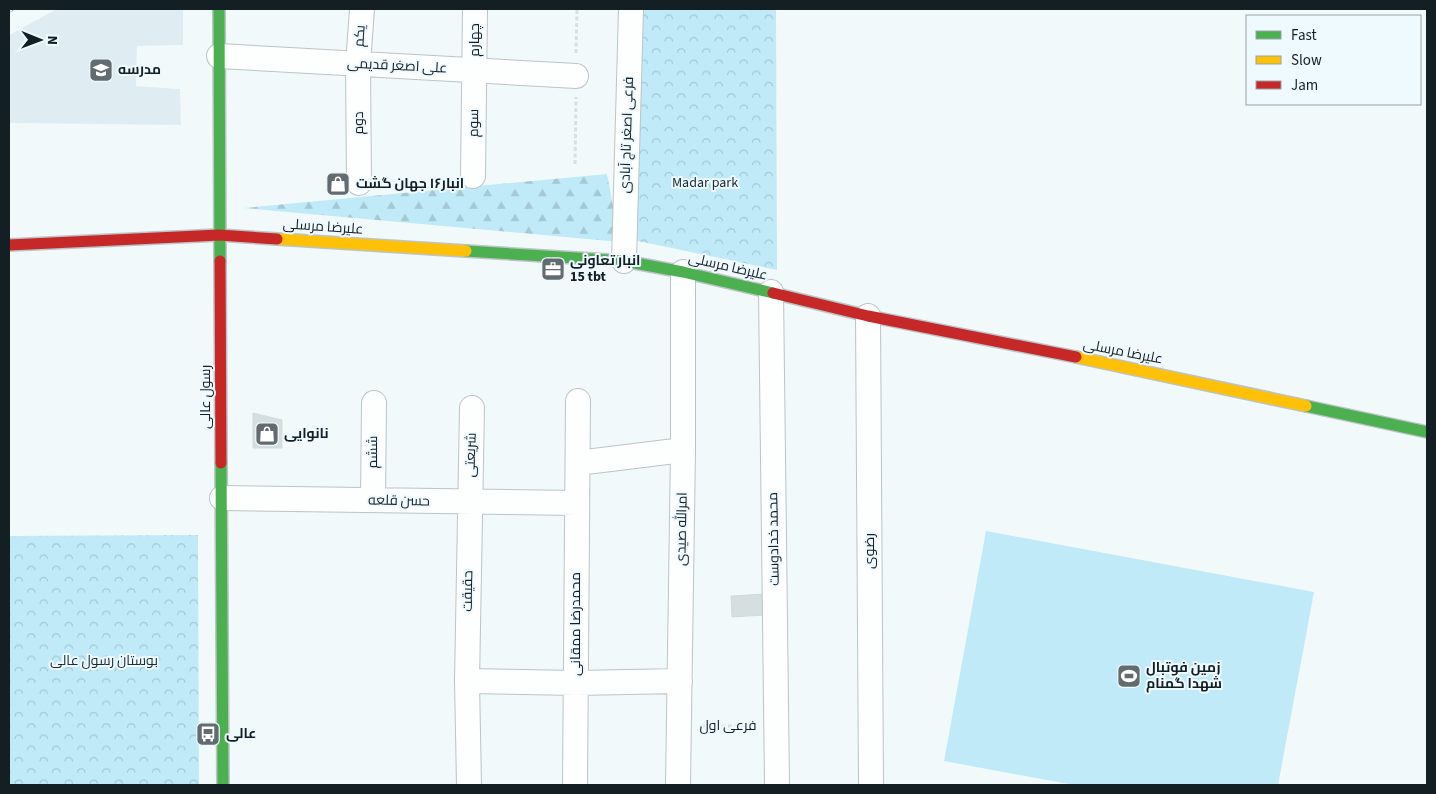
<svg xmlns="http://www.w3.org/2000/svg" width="1436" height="794" viewBox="0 0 1436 794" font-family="'Source Sans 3',Cairo,sans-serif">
	<defs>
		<pattern id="forest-firs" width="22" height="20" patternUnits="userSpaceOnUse" patternTransform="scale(1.25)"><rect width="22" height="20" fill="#c0eaf8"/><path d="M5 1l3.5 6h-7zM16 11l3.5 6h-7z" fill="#a4c8d4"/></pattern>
		<pattern id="park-crowns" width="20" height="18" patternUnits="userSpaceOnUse" patternTransform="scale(1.25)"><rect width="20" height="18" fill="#c0eaf8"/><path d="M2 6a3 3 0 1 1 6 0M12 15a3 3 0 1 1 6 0" fill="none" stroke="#a4c8d4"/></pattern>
	</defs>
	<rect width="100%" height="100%" fill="#f2f9fb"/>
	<!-- built -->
	<path fill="#dfedf3" d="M57 9H183V45L137 46 136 86 180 89 181 125 9 123V35Z"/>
	<!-- grass -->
	<path fill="#c0eaf8" d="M986 531 1314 592 1278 785H1074L944 761Z"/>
	<!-- forest -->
	<path fill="url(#forest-firs)" d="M607 174 620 242 244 208Z"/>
	<!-- park -->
	<path fill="url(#park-crowns)" d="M639 9H776L777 270 633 240Z
		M198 535 199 785H9V536Z"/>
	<!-- building -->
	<path fill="#d6dfe0" stroke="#d2dbdc" d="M253 413 282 420V448H253Z
		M764 594 765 615 732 617 731 596Z"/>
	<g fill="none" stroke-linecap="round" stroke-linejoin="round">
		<!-- street casing -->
		<g stroke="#bbc4c7" stroke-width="26">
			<path id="street" d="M219 56 576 76
				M473 176 475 9
				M359 183 358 64 362 9
				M624 261 631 9
				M771 292 777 785
				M868 316 871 785
				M578 463 683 450
				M222 498 577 503
				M373 500 374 403
				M467 681 576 683 680 681
				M469 785 467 681 472 408
				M575 785 578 401
				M678 785 683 450V272"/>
		</g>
		<!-- fast casing -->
		<g stroke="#bbc4c7" stroke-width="14">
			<path id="fast" d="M219 9 220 261
				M466 251 624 261 683 272 773 293
				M1306 406 1427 432
				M221 463 223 785"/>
		</g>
		<!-- slow casing -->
		<g stroke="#bbc4c7" stroke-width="14">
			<path id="slow" d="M277 239 466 251
				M1076 357 1306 406"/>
		</g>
		<!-- jam casing -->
		<g stroke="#bbc4c7" stroke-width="14">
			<path id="jam" d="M9 245 219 235 277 239
				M220 261 221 463
				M773 293 868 316 1076 357"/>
		</g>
		<!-- path -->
		<path stroke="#dcdfe0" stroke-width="3" stroke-dasharray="4 2.5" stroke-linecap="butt" d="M576 53 577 9
			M575 164 576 97
			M702 726H753"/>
		<!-- street -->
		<use href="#street" stroke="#fdfefe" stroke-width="24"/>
		<!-- fast -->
		<use href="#fast" stroke="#4caf50" stroke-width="11"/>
		<!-- slow -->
		<use href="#slow" stroke="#ffc107" stroke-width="11"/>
		<!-- jam -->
		<use href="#jam" stroke="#c62828" stroke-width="11"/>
		<!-- rail casing -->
		<g stroke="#b7b9ba" stroke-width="5.5">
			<path id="rail" d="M9 10 11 9"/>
		</g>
		<!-- rail -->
		<use href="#rail" stroke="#eefaff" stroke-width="4" stroke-dasharray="11" stroke-linecap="butt"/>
	</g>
	<!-- icons -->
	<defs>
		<g id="school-square" transform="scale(1.25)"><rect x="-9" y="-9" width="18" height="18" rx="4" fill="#626b6f" stroke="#eefaff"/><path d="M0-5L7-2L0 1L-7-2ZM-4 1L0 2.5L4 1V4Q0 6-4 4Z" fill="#fff"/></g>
		<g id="shop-square" transform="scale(1.25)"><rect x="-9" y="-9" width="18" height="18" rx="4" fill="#626b6f" stroke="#eefaff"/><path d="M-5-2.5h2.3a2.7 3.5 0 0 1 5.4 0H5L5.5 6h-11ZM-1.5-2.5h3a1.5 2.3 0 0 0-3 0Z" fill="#fff"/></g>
		<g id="office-square" transform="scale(1.25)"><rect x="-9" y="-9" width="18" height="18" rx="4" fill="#626b6f" stroke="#eefaff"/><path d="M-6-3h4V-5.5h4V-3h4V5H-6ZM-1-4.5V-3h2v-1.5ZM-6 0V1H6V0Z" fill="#fff"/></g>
		<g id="stadium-square" transform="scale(1.25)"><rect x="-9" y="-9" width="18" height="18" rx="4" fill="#626b6f" stroke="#eefaff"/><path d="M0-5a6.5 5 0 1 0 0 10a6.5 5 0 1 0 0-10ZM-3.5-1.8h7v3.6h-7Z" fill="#fff"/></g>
		<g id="bus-square" transform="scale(1.25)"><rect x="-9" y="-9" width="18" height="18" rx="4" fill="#626b6f" stroke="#eefaff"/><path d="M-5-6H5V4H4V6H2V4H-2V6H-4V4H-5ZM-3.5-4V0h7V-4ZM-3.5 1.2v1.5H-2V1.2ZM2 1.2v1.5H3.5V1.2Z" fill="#fff"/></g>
	</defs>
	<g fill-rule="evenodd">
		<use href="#school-square" x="101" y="70"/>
		<use href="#shop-square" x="338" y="184"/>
		<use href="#office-square" x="553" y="269"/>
		<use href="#shop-square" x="267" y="434"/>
		<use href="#stadium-square" x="1129" y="676"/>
		<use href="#bus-square" x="208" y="734"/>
	</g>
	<g text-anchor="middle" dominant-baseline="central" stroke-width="4" stroke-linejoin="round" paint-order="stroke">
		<!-- street labels -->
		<g font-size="14" fill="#141f23" stroke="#eefaff">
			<text transform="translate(360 36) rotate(-86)">یکم</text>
			<text transform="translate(475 40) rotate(-90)">چهارم</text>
			<text transform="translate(397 66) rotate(3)">علی اصغر قدیمی</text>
			<text transform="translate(359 123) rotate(-90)">دوم</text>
			<text transform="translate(474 123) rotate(-89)">سوم</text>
			<text transform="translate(627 135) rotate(-88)">فرعی اصغر تاج آبادی</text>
			<text transform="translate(323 227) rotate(4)">علیرضا مرسلی</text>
			<text transform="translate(728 267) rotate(13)">علیرضا مرسلی</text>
			<text transform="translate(1123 352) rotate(11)">علیرضا مرسلی</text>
			<text transform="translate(206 397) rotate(-90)">رسول عالی</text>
			<text transform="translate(373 452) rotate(-90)">ششم</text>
			<text transform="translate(471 455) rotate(-88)">شریعتی</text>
			<text transform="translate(399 501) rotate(1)">حسن قلعه</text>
			<text transform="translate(682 529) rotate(-89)">امرالله صیدی</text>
			<text transform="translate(774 539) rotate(-91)">محمد خدادوست</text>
			<text transform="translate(870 551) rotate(-90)">رضوی</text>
			<text transform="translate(468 591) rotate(-89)">حقیقت</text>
			<text transform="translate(576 624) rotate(-90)">محمدرضا ممقانی</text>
			<text x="728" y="726">فرعی اول</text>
		</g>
		<!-- poi labels -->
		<g font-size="14" font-weight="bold" fill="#141f23" stroke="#eefaff" text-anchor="start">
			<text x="118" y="70">مدرسه</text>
			<text x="356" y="184">انبار۱۶ جهان گشت</text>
			<text x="570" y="261">انبار تعاونی<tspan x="570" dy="16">15 tbt</tspan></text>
			<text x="284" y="434">نانوایی</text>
			<text x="1146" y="668">زمین فوتبال<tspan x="1146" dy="16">شهدا گمنام</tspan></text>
			<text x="226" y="734">عالی</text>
		</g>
		<!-- park labels -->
		<g font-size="14" fill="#172c34" stroke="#eefaff">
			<text x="705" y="183">Madar park</text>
			<text x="104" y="661">بوستان رسول عالی</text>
		</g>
	</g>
	<!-- border -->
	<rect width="1436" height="794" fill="none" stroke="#141f23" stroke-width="20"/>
	<!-- legend -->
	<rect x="1246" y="15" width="175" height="90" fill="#eefaff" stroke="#97a2a7"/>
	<rect x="1256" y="31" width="25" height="8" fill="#4caf50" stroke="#97a2a7"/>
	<text x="1291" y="40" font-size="15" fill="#141f23">Fast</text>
	<rect x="1256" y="56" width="25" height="8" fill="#ffc107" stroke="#97a2a7"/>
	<text x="1291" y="65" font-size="15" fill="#141f23">Slow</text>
	<rect x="1256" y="81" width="25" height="8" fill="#c62828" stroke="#97a2a7"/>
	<text x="1291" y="90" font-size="15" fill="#141f23">Jam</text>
	<!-- north arrow -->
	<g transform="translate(40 40) rotate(91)" stroke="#eefaff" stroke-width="4" paint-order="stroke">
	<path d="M0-4L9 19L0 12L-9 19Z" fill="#141f23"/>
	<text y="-8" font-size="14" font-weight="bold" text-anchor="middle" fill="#141f23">N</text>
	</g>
</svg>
